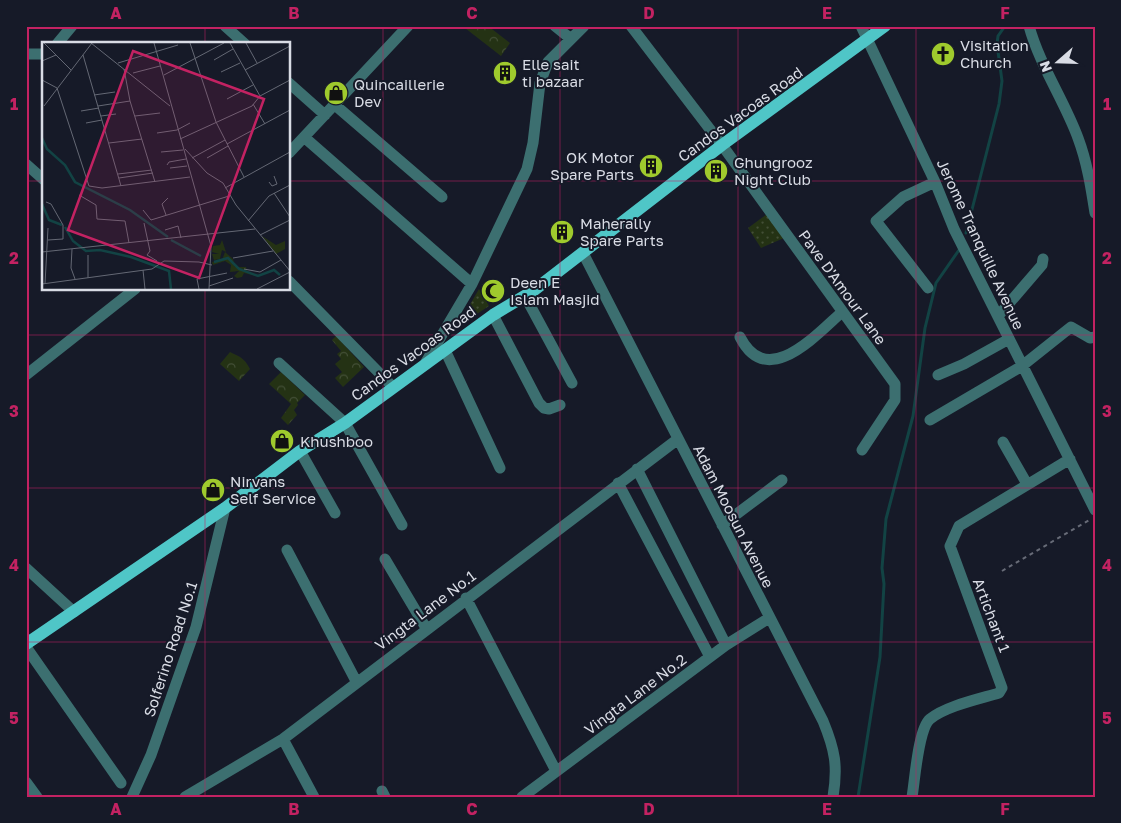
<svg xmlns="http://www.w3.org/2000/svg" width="1121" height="823" viewBox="0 0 1121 823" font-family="'Golos Text',sans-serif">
	<defs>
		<pattern id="grass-dots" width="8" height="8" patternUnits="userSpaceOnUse" patternTransform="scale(1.25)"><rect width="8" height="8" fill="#243214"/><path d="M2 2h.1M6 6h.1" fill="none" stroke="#434f36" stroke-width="1.8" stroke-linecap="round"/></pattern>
		<pattern id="forest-crowns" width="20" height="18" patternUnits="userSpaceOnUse" patternTransform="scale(1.25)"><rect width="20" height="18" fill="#243214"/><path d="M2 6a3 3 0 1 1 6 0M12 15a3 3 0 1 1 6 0" fill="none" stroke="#434f36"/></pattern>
	</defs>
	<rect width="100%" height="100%" fill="#161a28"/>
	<!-- grass -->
	<path fill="url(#grass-dots)" d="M767 214 784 238 761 248 748 228Z
		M479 289 489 306 457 327Z"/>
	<!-- forest -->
	<path fill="url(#forest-crowns)" d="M466 26H488L510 43 501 56 465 28Z
		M336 336 364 367 343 387 335 378 342 372 335 364 341 359 337 354 341 351 332 340Z
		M230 352C238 356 244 357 250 369L239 381 220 364Z
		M281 372 305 395 297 403 298 405 294 410 297 415 288 425 281 418 291 404 269 384Z"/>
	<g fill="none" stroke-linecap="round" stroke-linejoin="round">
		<!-- stream -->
		<path stroke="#124344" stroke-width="3" d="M966 233 999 104 1002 81 997 44 998 36 1005 26
			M858 797 880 657 884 584 882 568 886 519 913 416 925 328 936 283 959 250"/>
		<!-- path -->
		<path stroke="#676b77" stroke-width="2" stroke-dasharray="4 4" stroke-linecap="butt" d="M1002 571 1091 519"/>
		<!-- minor -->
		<path stroke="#3c6f70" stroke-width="11" d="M225 26 245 44
			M555 26 571 39
			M631 26 722 145 895 384V400L862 450
			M861 26 935 182 954 229 1095 510
			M1029 26C1040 66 1064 100 1078 138 1087 162 1091 187 1095 213
			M57 44 72 26
			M26 54H44
			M289 83 325 115
			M335 105 442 197
			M304 137 472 284
			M289 153 408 26
			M26 164 44 180
			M583 253 823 721C835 750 838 766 833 797
			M289 281 393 387
			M928 288 876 221 903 197 935 182
			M525 296 572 383
			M493 315 539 403 544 408 549 409 560 405
			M999 315 1042 265 1043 259
			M740 337C767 390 815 336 842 312
			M445 350 500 468
			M426 362 472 284 527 169 533 143 540 83 548 62 584 26
			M279 363 345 423 402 525
			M26 375 135 289
			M938 375 964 364 1009 339
			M930 420 1022 366 1071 327 1090 338 1095 337
			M1003 442 1027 484
			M300 451 335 513
			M637 469 726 645
			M618 483 710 657
			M722 525 782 480
			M287 550 356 681
			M385 559 426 628
			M26 568 74 612
			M466 598 556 771
			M26 647 121 783
			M283 739 314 797
			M26 782 37 797
			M382 791 385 797
			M132 797 151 755 196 627 225 508
			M185 797 283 739 678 439
			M522 797 726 645 769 618
			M912 797C915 780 918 729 930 719 946 706 979 699 999 693L1002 688 950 546 959 526 1070 459"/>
		<!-- major -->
		<path stroke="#4fc6c7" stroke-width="12" d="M26 644 225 508 300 451 345 423 493 315 533 291 722 145 885 26"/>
	</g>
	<!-- grid -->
	<path fill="none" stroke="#c32262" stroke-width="1" stroke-opacity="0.55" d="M205 26V44M383 26V797M560 26V797M738 26V797M916 26V797M26 181H44M289 181H1095M205 289V797M26 335H1095M26 488H1095M26 642H1095"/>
	<!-- icons -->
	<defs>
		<g id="church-disc" transform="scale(1.25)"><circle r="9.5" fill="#9fca2d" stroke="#161a28"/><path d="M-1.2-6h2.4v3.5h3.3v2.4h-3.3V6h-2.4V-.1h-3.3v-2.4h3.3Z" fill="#111"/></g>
		<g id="building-disc" transform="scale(1.25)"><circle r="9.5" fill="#9fca2d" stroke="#161a28"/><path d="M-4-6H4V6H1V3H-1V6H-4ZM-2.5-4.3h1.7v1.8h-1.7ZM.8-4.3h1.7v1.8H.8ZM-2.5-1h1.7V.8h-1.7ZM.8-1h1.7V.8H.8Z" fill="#111"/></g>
		<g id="shop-disc" transform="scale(1.25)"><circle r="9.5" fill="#9fca2d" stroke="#161a28"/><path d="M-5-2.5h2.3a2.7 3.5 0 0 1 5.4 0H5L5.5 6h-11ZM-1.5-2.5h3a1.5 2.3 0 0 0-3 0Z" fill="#111"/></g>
		<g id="mosque-disc" transform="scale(1.25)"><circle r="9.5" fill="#9fca2d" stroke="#161a28"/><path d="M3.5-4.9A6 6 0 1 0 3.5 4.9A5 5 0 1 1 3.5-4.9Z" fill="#111"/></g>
	</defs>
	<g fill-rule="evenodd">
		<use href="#church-disc" x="943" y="54"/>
		<use href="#building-disc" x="505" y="73"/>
		<use href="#shop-disc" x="336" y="93"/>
		<use href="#building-disc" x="651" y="166"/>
		<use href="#building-disc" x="716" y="171"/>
		<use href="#building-disc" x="562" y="232"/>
		<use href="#mosque-disc" x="493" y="291"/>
		<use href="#shop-disc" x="282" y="441"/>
		<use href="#shop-disc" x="213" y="490"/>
	</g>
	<g text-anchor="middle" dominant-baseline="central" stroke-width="4" stroke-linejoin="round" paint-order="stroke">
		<!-- poi labels -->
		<g font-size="15" fill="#d9dce5" stroke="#161a28" text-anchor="start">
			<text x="960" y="45">Visitation<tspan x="960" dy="17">Church</tspan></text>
			<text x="522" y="64">Elle sait<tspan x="522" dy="17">ti bazaar</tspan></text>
			<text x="354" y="84">Quincaillerie<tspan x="354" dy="17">Dev</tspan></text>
			<text x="634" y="157" text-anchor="end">OK Motor<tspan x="634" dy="17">Spare Parts</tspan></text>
			<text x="734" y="162">Ghungrooz<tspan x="734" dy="17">Night Club</tspan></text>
			<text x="580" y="223">Maherally<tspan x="580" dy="17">Spare Parts</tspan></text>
			<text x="510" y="282">Deen E<tspan x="510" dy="17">Islam Masjid</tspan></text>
			<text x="300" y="441">Khushboo</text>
			<text x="230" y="481">Nirvans<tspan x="230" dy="17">Self Service</tspan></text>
		</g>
		<!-- street labels -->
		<g font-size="15" fill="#d9dce5" stroke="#161a28">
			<text transform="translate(740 114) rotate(-36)">Candos Vacoas Road</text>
			<text transform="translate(981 244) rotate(65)">Jerome Tranquille Avenue</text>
			<text transform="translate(843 287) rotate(54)">Pave D'Amour Lane</text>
			<text transform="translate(413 353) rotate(-36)">Candos Vacoas Road</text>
			<text transform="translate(734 516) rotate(63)">Adam Moosun Avenue</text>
			<text transform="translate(425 610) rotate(-37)">Vingta Lane No.1</text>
			<text transform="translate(992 615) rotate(69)">Artichant 1</text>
			<text transform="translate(170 649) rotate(-72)">Solferino Road No.1</text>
			<text transform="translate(635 694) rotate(-37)">Vingta Lane No.2</text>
		</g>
	</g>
	<!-- overview -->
	<g transform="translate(42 42)">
		<rect width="248" height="248" fill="#161a28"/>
		<path d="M220 194 234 203 243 199V207L234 212ZM180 198 184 210 180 208 178 217 172 218 170 212H177L170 210 171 204 178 203ZM183 210 191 217 193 225H204L205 229 218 235 202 231 200 235 195 236 192 234 197 229 188 230 189 223 183 219 171 223 170 220 180 218Z" fill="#243214"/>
		<path fill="none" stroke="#124344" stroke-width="2.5" d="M0 96 5 107 23 123 33 140 88 168 126 195M0 162 7 178 20 183M23 185 31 199 44 209 58 208 89 215 127 229 129 247M129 198 159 214M172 220 186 216 197 227 216 234 232 228 238 233"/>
		<path fill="none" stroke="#646874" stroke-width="1" d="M2 1 29 28M49 1 128 64M112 1 169 204 167 247M148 1 174 80 202 135M188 1 218 54M204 1 215 21M41 13 79 144M172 18 191 7M0 19 14 13M76 21 136 3M82 27 88 59 113 140M203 28 248 4M179 30 198 21M91 31 118 24M122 33 182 1M0 38 15 46M15 46 47 144 60 146 148 135M52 53 73 50M185 57 211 43M211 62 223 82M2 64 50 1M56 64 88 59M39 69 57 66M59 74 74 72M93 74 118 71M44 81 60 78M115 91 135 88 148 81M138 97 210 64 218 54 248 38M67 101 100 97M185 102 248 68M143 107 165 131 181 141 194 163 248 229M119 110 141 108M150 116 183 98M165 116 186 104M125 123 127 120 144 117M128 126 145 124M76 132 110 128M77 136 111 131M227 140 230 144 235 142 232 134M183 146 248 110M232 151 248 175M37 153 54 163 55 177 83 179 87 201M4 160 9 162 21 183V197L6 198M101 168 109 178 187 154M124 173 120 162 126 156M206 179 227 154 248 143M102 181 108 209 105 213 115 219M123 188 136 184 139 196M218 193 248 178M30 207 29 226 33 237M0 210 213 187M191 216 231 209M202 227 218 230 239 218M101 228 103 247M46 236V213M0 242 110 227 122 219 157 220 170 223M3 242 6 186M167 244 191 236M157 247 155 237 185 231M215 247 248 230"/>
		<path fill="#c32262" fill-opacity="0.15" stroke="#c32262" stroke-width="2.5" d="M91 9 222 57 157 236 26 188Z"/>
		<rect width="248" height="248" fill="none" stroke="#d9dce5" stroke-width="2.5"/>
	</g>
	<!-- border -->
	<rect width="1121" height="823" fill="none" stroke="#161a28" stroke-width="55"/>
	<!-- north arrow -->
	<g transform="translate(1058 62) rotate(250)" stroke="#161a28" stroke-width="4" paint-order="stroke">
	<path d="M0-4L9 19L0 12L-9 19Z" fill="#d9dce5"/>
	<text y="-8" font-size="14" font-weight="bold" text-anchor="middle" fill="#d9dce5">N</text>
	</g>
	<rect x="28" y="28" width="1066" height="768" fill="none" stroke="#c32262" stroke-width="2"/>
	<g font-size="16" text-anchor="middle" font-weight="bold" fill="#c32262">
		<text x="116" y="19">A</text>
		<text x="294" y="19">B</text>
		<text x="472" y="19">C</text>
		<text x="649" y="19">D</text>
		<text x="827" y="19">E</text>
		<text x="1005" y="19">F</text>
		<text x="14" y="110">1</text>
		<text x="1107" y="110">1</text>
		<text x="14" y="264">2</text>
		<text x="1107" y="264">2</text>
		<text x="14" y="417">3</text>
		<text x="1107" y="417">3</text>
		<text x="14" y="571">4</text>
		<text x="1107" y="571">4</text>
		<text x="14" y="724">5</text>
		<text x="1107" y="724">5</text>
		<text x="116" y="815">A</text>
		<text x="294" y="815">B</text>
		<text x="472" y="815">C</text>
		<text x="649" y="815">D</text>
		<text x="827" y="815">E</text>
		<text x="1005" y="815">F</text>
	</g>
</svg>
